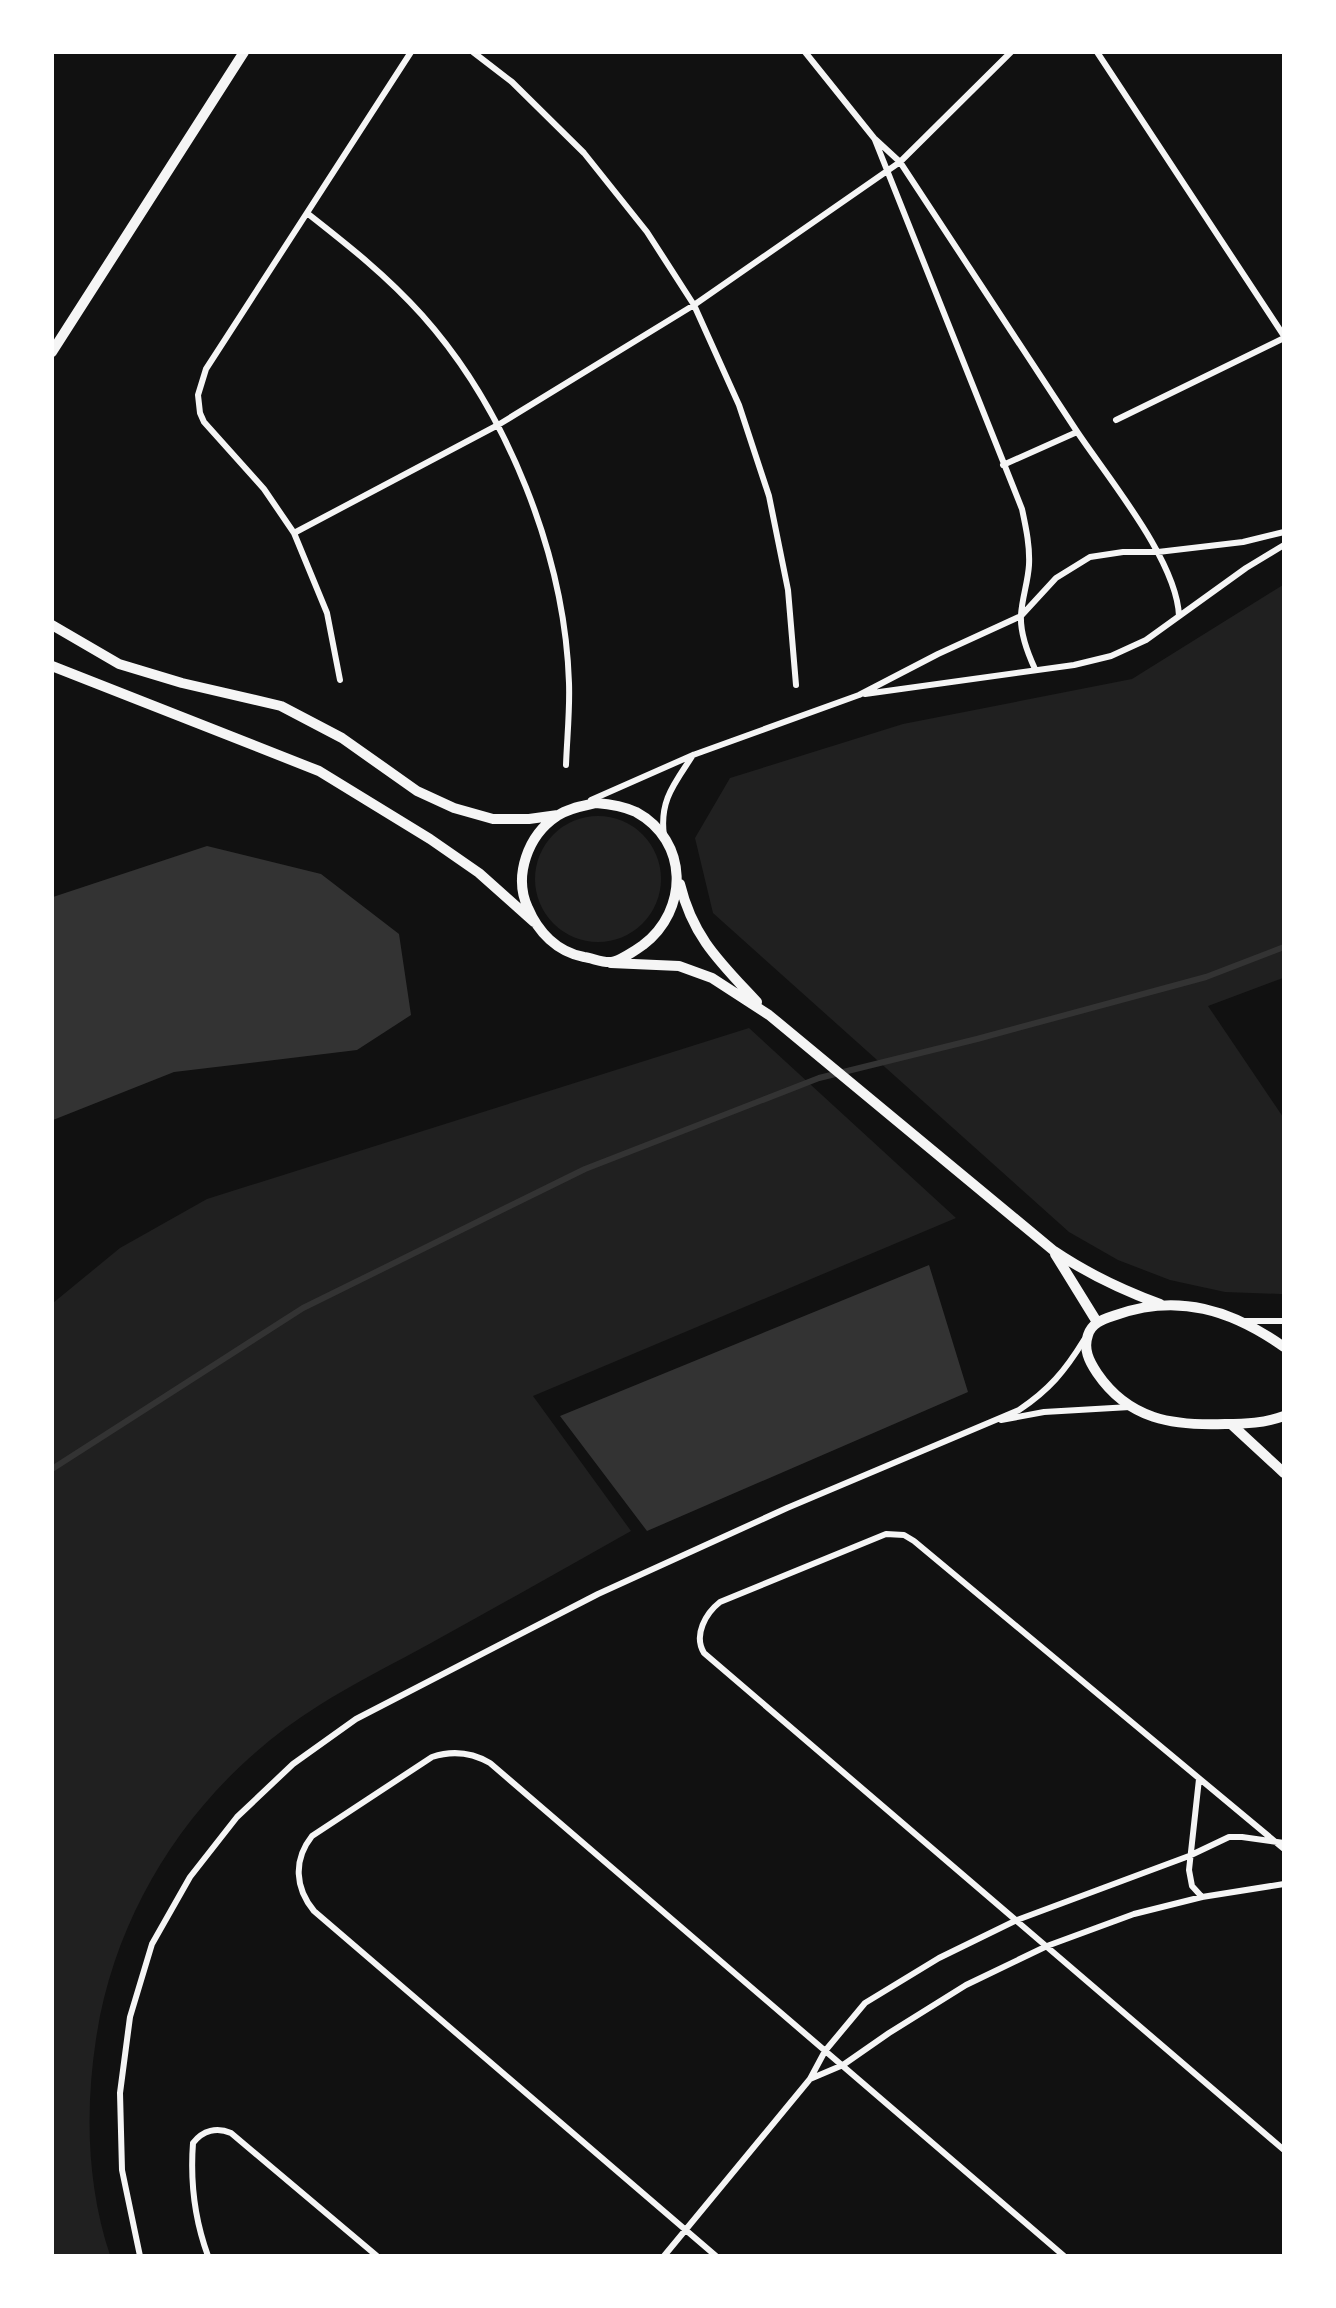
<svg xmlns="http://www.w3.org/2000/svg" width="1336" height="2308" viewBox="0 0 1336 2308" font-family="'Playfair Display',serif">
	<rect width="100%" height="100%" fill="#111"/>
	<!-- green -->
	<path fill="#202020" d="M1283 585V978L1208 1006 1283 1117 1284 1294H1281L1225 1292 1170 1280 1118 1260 1069 1232 713 913 695 838 730 778 903 724 1132 679Z
		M535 879a63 63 0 1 1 126 0a63 63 0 1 1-126 0Z
		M749 1028 956 1218 533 1396 631 1531C564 1569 498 1606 431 1643 393 1664 354 1683 318 1706 200 1780 117 1901 96 2039 85 2111 87 2186 110 2255H53V1303L120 1248 207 1199Z"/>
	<!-- water -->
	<path fill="#333" d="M207 846 321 874 399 934 411 1015 357 1050 174 1072 53 1120V897Z
		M929 1265 968 1392 647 1531 560 1416Z"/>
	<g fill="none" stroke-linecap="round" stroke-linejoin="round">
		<!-- stream -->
		<path stroke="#333" stroke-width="6" d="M52 1469 303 1308 585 1169 819 1078 977 1039 1206 977 1284 947"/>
		<!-- minor -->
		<path stroke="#f5f5f5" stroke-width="6" d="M473 52 512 82 584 153 647 232 694 305 739 405 769 496 788 590 796 685
			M805 52 874 138 900 162C959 251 1017 341 1076 430 1107 477 1177 560 1179 616
			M1097 52 1284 336
			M875 140 1022 509C1026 528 1030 546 1029 565 1028 582 1022 598 1021 615 1020 632 1028 654 1035 669
			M307 213C349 246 386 275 422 315 507 410 565 556 569 683 570 710 567 738 566 765
			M1116 420 1284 338
			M1003 465 1077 432
			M294 533 498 425 694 305 900 162 1011 52
			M340 680 327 613 294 533 264 489 204 422 200 413 198 395 206 369 411 52
			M865 694 1074 665 1111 656 1146 640 1246 568 1284 545
			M591 800 693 755 859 695 938 654 1021 616 1056 578 1090 557 1123 552H1158L1243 542 1284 532
			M664 836C659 800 675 783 693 755
			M1245 1321H1284
			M1001 1420 1044 1412 1130 1407
			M1199 1779 1189 1870 1192 1886 1202 1897
			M1284 1849 914 1541 904 1535 886 1534 720 1602C706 1613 693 1635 704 1653L1284 2150
			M810 2079 843 2065 889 2033 966 1985 1047 1946 1134 1914 1202 1897 1284 1884
			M140 2256 122 2170 120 2093 130 2017 152 1944 190 1877 237 1817 293 1764 356 1719 598 1594 787 1508 1019 1410C1049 1390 1065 1371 1084 1340
			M208 2256C194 2218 190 2183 193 2143 203 2130 217 2127 231 2133L377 2256
			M664 2256 810 2079 825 2051 865 2003 939 1958 1017 1920 1189 1856 1229 1837H1242L1284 1843
			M716 2256 314 1911C295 1888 293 1860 312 1836L432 1757C453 1750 471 1752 490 1763L1064 2256"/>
		<!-- tertiary -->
		<path stroke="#f5f5f5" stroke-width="10" d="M52 352 244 52
			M52 625 119 664 182 683 281 706 342 738 417 791 454 808 493 819H529L558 815
			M52 666 319 771 430 839 479 873 534 922
			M596 803C610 804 623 806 636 812 689 841 689 910 643 945 636 950 618 962 611 962 603 963 592 958 584 957 557 952 538 932 528 908 513 876 528 835 557 816 568 808 583 806 596 803Z
			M680 884C693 938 721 963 757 1002
			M611 963 679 966 712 978 769 1015 1054 1251C1088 1274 1122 1290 1160 1304
			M1055 1254 1097 1322
			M1284 1347C1232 1310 1178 1293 1116 1315 1105 1319 1092 1322 1088 1335 1083 1349 1089 1361 1097 1373 1129 1420 1173 1426 1225 1424 1246 1424 1264 1423 1284 1416
			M1231 1424 1284 1473"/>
	</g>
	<!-- border -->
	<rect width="1336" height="2308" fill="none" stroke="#ffffff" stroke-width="108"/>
</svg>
